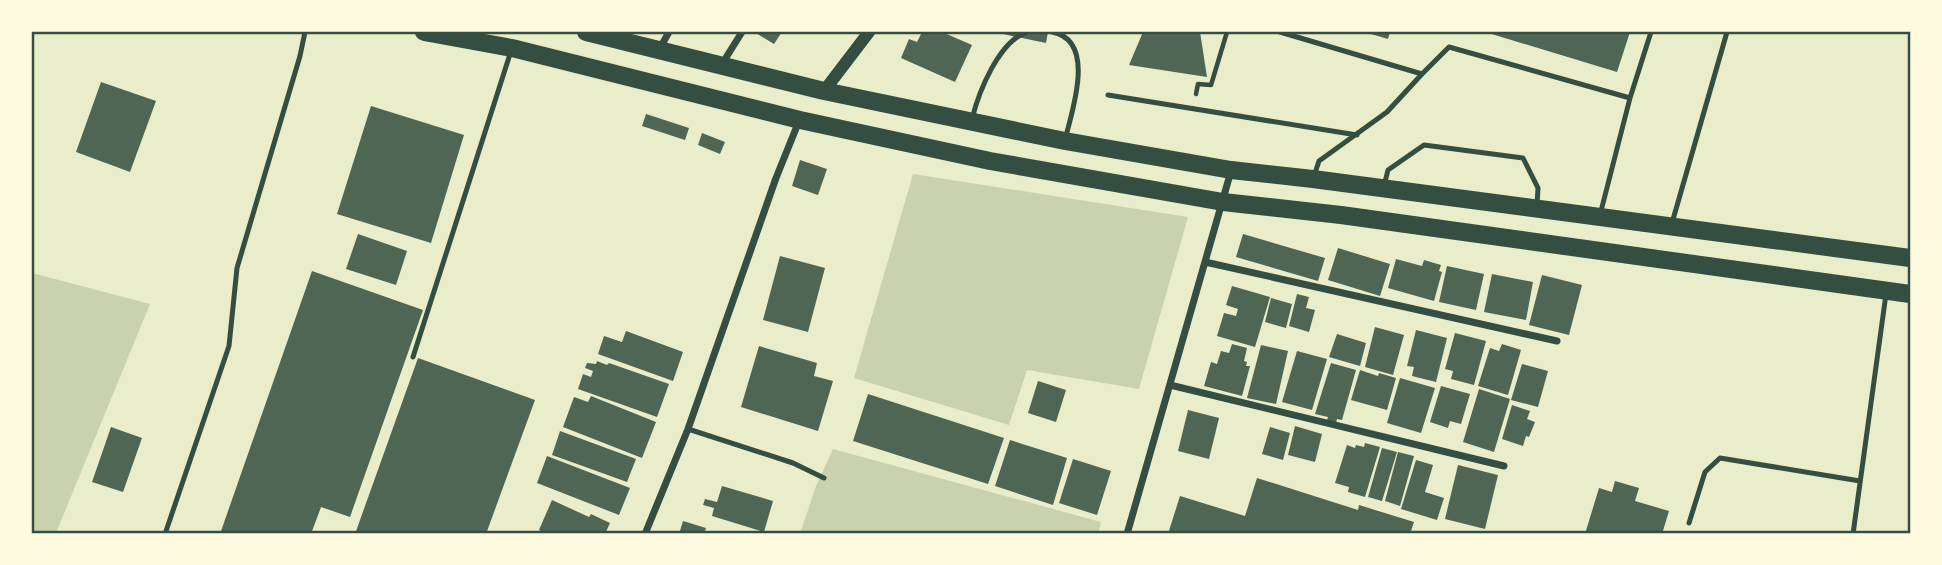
<svg xmlns="http://www.w3.org/2000/svg" width="1942" height="565" viewBox="0 0 1942 565" font-family="Signika,sans-serif">
	<rect width="100%" height="100%" fill="#e9edc9"/>
	<!-- green -->
	<path fill="#cad2ad" d="M913 174 1188 217 1139 389 1027 370 1009 425 854 378Z
		M32 273 150 304 56 533H32Z
		M833 449 1101 522 1098 534H800L816 486Z"/>
	<!-- building -->
	<path fill="#4f6655" d="M754 32H782L774 44Z
		M922 32H942L972 45 955 82 901 58 909 39 917 42Z
		M1003 32H1048L1046 43 1003 34Z
		M1143 32H1200L1207 77 1129 65Z
		M1364 32H1390L1388 39Z
		M1485 32H1630L1617 72Z
		M101 82 156 101 130 172 76 152Z
		M371 106 464 135 431 243 337 214Z
		M646 114 689 128 685 140 642 126Z
		M702 133 725 142 720 154 698 145Z
		M800 160 827 169 818 195 792 186Z
		M358 234 407 251 396 285 346 269Z
		M1243 234 1325 258 1318 281 1236 257Z
		M1338 248 1390 264 1380 296 1328 280Z
		M780 256 825 268 808 332 763 320Z
		M1396 259 1422 266 1424 260 1441 265 1439 271 1442 272 1434 301 1388 288Z
		M1447 266 1484 274 1476 310 1439 302Z
		M312 271 423 310 350 517 321 507 311 534H220Z
		M1492 274 1533 282 1526 320 1484 312Z
		M1542 275 1582 285 1569 335 1529 325Z
		M1232 286 1270 297 1255 347 1217 336 1224 313 1236 316 1238 309 1226 305Z
		M1297 294 1309 297 1306 308 1315 310 1309 332 1289 326Z
		M1271 298 1292 304 1286 328 1265 322Z
		M1375 327 1404 335 1393 375 1365 367Z
		M1416 330 1447 338 1436 382 1412 376 1414 367 1407 366Z
		M626 331 683 352 673 381 598 354 604 336 622 342Z
		M1455 333 1486 341 1474 385 1451 379 1453 371 1445 369Z
		M1337 334 1366 343 1360 366 1329 357Z
		M1232 344 1247 348 1244 361 1247 362 1246 366H1250L1242 396 1204 386 1211 362 1217 364 1221 351 1229 353Z
		M1502 344 1521 350 1508 395 1478 386 1490 348 1499 351Z
		M1261 345 1288 351 1276 404 1247 398Z
		M759 346 817 363 814 376 833 381 818 431 741 407Z
		M1297 351 1327 359 1312 410 1282 402Z
		M418 358 535 400 486 534H355Z
		M597 361 607 365 609 363 669 384 657 417 578 389 583 374 591 377 593 371 585 368 587 363 596 364Z
		M1331 363 1356 370 1342 420 1337 419 1336 423 1327 420 1328 417 1315 414Z
		M1522 364 1548 371 1538 407 1511 400Z
		M1360 370 1378 376 1379 373 1396 378 1387 410 1351 400Z
		M1400 378 1435 388 1421 433 1387 423Z
		M1038 381 1066 390 1056 422 1028 413Z
		M1441 386 1470 394 1461 424 1450 421 1448 428 1430 422Z
		M1479 389 1510 399 1494 452 1463 442Z
		M868 394 1004 438 988 484 853 441Z
		M591 396 656 422 642 458 563 427 574 397 588 402Z
		M1512 405 1530 411 1527 419 1535 422 1529 437 1526 436 1523 446 1502 439Z
		M1188 410 1219 418 1209 459 1178 451Z
		M1295 426 1322 434 1315 462 1288 455Z
		M111 427 142 438 123 492 92 482Z
		M1270 427 1290 433 1283 460 1262 454Z
		M560 431 636 459 627 482 552 455Z
		M1010 440 1067 458 1053 505 995 486Z
		M1365 443 1380 447 1365 497 1348 492 1349 487 1335 483 1347 445 1355 448 1356 445 1364 447Z
		M1382 448 1397 452 1382 501 1368 497Z
		M1398 452 1414 456 1400 506 1385 501Z
		M547 456 630 488 619 515 537 483Z
		M1073 459 1111 471 1097 515 1059 503Z
		M1416 460 1433 465 1425 492 1444 498 1437 520 1401 509Z
		M1458 465 1498 475 1485 529 1445 519Z
		M1257 478 1358 510 1359 505 1414 522 1410 534H1168L1180 496 1245 516Z
		M1615 481 1639 488 1635 501 1669 511 1662 534H1585L1599 488 1612 492Z
		M722 486 773 501 764 532 712 516 714 508 703 505 705 499 717 502Z
		M552 500 589 517 591 514 610 523 605 534H547L539 530Z
		M683 521 706 528 704 534H679Z"/>
	<g fill="none" stroke-linecap="round" stroke-linejoin="round">
		<!-- path -->
		<path stroke="#344e41" stroke-width="4.5" d="M1196 94 1198 84 1211 85 1227 32"/>
		<!-- service -->
		<path stroke="#344e41" stroke-width="5" d="M1052 32C1096 40 1073 108 1066 136
			M1280 32 1422 74
			M1108 95 1357 135
			M1630 98 1651 32
			M972 119C979 91 999 41 1027 32
			M1314 176 1319 161 1387 112 1422 74 1449 47 1630 98 1600 215
			M1384 186 1388 170 1424 145 1523 158 1538 188 1537 205
			M1672 223 1727 32
			M413 357 511 51
			M688 429 793 463 824 478
			M1689 523 1705 472 1720 458 1860 481
			M165 534 229 346 237 268 300 56 305 32
			M1853 534 1886 294"/>
		<!-- minor -->
		<path stroke="#344e41" stroke-width="7" d="M660 48 669 32
			M722 64 742 32
			M1205 262 1557 341
			M1170 385 1504 466
			M645 534 688 429 776 178 799 121
			M1127 534 1231 171"/>
		<!-- tertiary -->
		<path stroke="#344e41" stroke-width="12" d="M824 91 869 32"/>
		<!-- primary -->
		<path stroke="#344e41" stroke-width="18" d="M424 32 512 48 800 120 990 161 1223 202 1341 215 1910 294
			M586 32 824 91 1065 141 1231 170 1313 179 1910 258"/>
	</g>
	<!-- border -->
	<rect width="1942" height="565" fill="none" stroke="#fefae0" stroke-width="66"/>
	<rect x="33" y="33" width="1876" height="499" fill="none" stroke="#344e41" stroke-width="2.5"/>
</svg>
